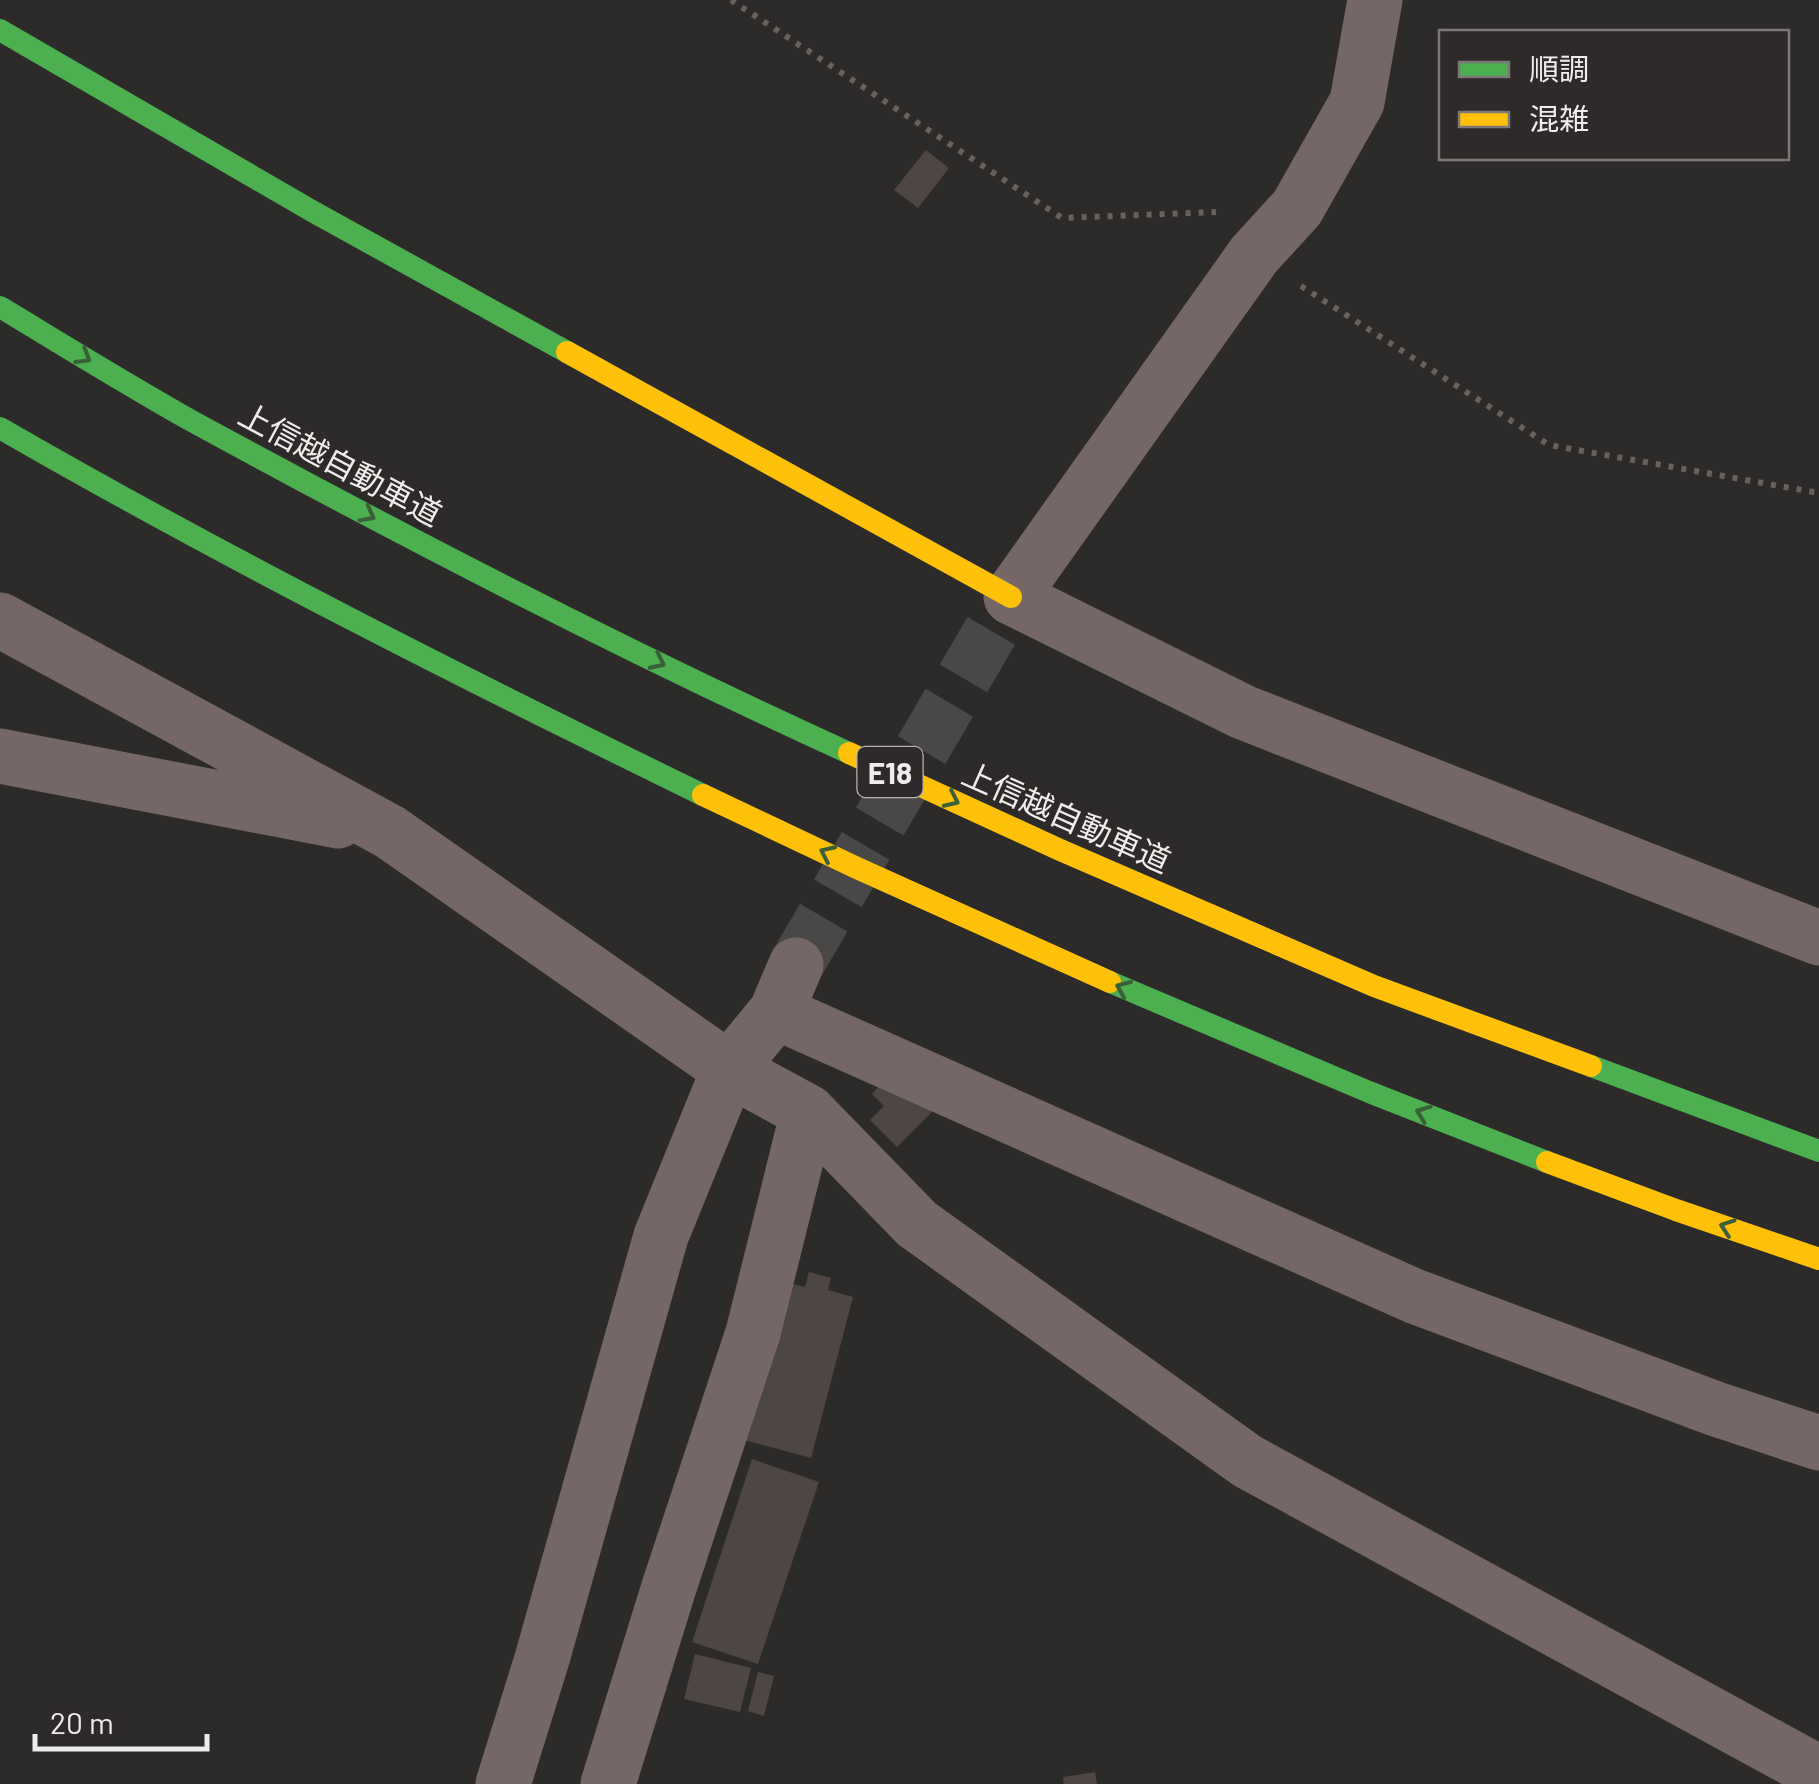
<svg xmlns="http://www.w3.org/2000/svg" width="1819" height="1784" viewBox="0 0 1819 1784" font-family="Barlow,'Noto Sans JP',sans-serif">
	<rect width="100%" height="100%" fill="#2d2b2a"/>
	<!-- building -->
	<path fill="#4d4642" d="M926 150 949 168 918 208 894 190Z
		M891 1073 932 1112 897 1147 870 1120 884 1106 872 1094Z
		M809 1272 831 1278 828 1290 853 1297 811 1458 744 1440 785 1282 805 1287Z
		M752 1459 819 1482 758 1664 692 1642Z
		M695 1654 751 1668 740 1712 684 1699Z
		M758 1672 774 1676 764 1716 748 1711Z
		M1095 1772 1097 1784H1064L1063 1777Z"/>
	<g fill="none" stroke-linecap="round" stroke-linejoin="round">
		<!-- street-tunnel -->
		<path stroke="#4a4847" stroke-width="55" stroke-dasharray="55 28" stroke-linecap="butt" d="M796 965 1011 597"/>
		<!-- path -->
		<path stroke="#67615f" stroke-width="6" stroke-dasharray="5 8" stroke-linecap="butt" d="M731 0 1062 218 1216 212
			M1301 286 1549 445 1819 493"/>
		<!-- street -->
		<path stroke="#746765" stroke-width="55" d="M1375 0 1357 102 1297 208 1254 255 1011 597 1243 712 1819 938
			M0 620 390 832 729 1069 808 1112 917 1224 1247 1461 1819 1773
			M0 756 338 821
			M776 1012 1414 1296 1716 1409 1819 1443
			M503 1784 542 1659 661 1236 729 1069 776 1012 796 965
			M608 1784 669 1587 753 1333 808 1112"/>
		<!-- fast -->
		<path stroke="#4caf50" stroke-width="22" d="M0 30 312 211 567 352
			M0 307C63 345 126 384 190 420 406 538 625 651 849 753
			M0 428C229 560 465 679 703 795
			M1110 982 1369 1092 1547 1162
			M1591 1066 1819 1151"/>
		<!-- slow -->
		<path stroke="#ffc107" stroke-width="22" d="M567 352 1011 597
			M849 753 1058 849 1374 986 1591 1066
			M703 795 857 868 1110 982
			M1547 1162 1676 1210 1819 1259"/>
	</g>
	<!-- one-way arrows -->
	<defs><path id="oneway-chevron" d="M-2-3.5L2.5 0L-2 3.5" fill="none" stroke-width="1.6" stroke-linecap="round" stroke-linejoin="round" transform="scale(2.5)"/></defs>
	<g stroke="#3a5f39">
		<use href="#oneway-chevron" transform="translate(84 357) rotate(31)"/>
		<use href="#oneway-chevron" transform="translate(368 515) rotate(28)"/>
		<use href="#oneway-chevron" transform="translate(658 662) rotate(26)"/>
		<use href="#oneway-chevron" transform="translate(952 800) rotate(25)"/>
		<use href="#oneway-chevron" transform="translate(827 853) rotate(-155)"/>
		<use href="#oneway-chevron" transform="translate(1123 988) rotate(-157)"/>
		<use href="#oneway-chevron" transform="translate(1423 1113) rotate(-159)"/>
		<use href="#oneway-chevron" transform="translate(1727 1227) rotate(-161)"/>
	</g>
	<g text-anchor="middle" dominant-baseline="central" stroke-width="9" stroke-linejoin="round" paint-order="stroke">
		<!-- shield labels -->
		<rect fill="#2e2a29" stroke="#b5b2b2" stroke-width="2.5" x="857.5" y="747" width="65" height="50" rx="8"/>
		<g font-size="30" font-weight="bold" fill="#efedec">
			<text x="890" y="772">E18</text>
		</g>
		<!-- street labels -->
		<g font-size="32" fill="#efedec" stroke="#2e2a29">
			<text transform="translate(341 463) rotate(28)">上信越自動車道</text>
			<text transform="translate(1067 816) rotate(24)">上信越自動車道</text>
		</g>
	</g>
	<!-- legend -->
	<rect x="1439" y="30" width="350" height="130" fill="#2e2a29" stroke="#7b7877" stroke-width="2.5"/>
	<rect x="1459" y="62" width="50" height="15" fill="#4caf50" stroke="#7b7877" stroke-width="2.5"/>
	<text x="1529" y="80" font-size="30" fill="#efedec">順調</text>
	<rect x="1459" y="112" width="50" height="15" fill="#ffc107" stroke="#7b7877" stroke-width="2.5"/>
	<text x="1529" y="130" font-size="30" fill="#efedec">混雑</text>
	<!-- scale -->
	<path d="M35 1734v15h172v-15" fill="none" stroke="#efedec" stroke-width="5"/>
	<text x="50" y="1734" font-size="30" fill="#efedec" stroke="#2e2a29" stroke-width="8" paint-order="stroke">20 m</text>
</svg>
